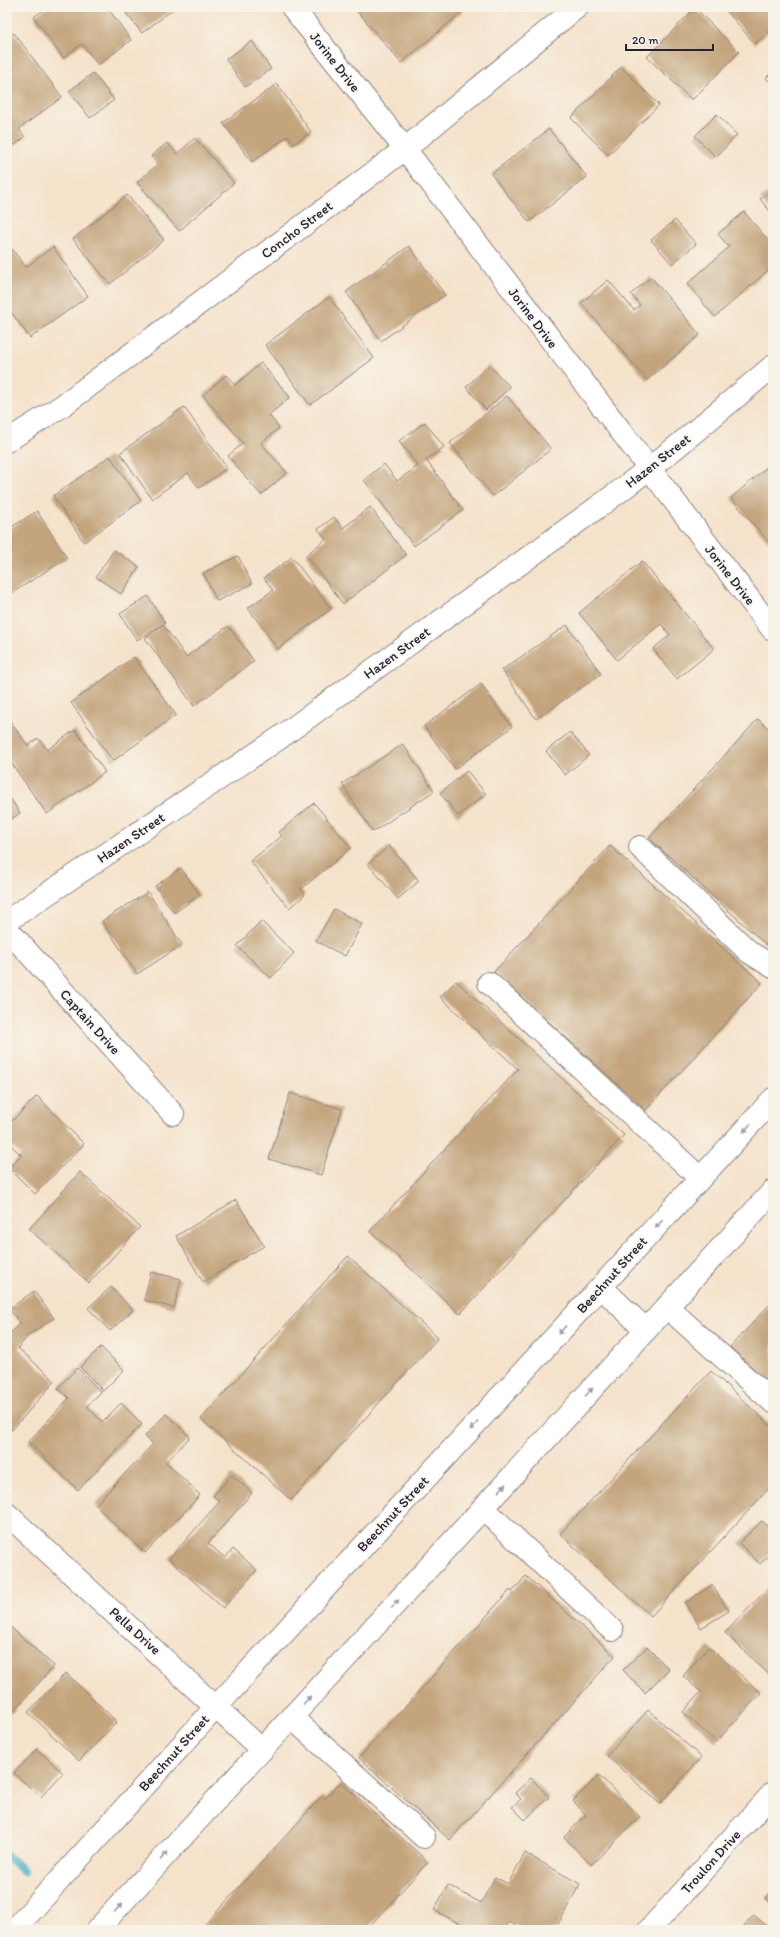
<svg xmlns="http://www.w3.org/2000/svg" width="780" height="1937" viewBox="0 0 780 1937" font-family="Itim,sans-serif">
	<rect width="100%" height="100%" fill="#f7f3e8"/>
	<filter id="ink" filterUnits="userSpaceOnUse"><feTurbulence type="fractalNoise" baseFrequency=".025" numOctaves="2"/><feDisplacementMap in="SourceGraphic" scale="8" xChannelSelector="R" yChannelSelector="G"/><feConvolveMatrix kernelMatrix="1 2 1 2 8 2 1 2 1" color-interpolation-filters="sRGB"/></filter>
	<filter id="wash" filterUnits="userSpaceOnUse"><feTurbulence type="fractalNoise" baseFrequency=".012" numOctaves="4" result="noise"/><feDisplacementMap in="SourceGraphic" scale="16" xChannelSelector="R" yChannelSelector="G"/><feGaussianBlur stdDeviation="0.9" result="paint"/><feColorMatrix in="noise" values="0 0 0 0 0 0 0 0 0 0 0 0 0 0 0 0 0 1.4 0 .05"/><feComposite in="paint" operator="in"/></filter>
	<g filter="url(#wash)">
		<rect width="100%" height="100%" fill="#f5e2ca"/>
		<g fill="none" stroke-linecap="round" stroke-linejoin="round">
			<!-- stream -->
			<path stroke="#47b0c5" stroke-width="9" d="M7 1856 24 1871"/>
		</g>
		<g id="blocks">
			<!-- building -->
			<path fill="#c3a47d" d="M48 7H107L131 40 98 65 82 44 63 58 34 17Z
				M121 7H176L142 33Z
				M354 7H458L462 12 401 63Z
				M723 7H773V28L755 44Z
				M695 8 739 52 692 100 647 57Z
				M14 33 62 97 19 129 25 137 7 151V38Z
				M252 41 271 69 245 87 226 59Z
				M621 67 659 105 608 155 571 118Z
				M773 71V85L766 78Z
				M93 73 114 100 90 118 69 91Z
				M277 84 311 132 294 144 288 136 252 162 223 123Z
				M717 114 737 135 716 157 695 136Z
				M549 129 587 177 529 222 491 174Z
				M195 138 234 183 179 231 137 182 158 164 151 156 167 143 177 154Z
				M773 188V215L760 199Z
				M127 195 164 240 110 284 73 239Z
				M744 212 773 246V266L715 317 687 284 729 247 718 234Z
				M675 220 696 244 672 264 651 240Z
				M7 243 26 267 53 247 88 296 30 338 11 312 7 315Z
				M409 246 445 295 381 341 346 292Z
				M651 277 700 335 647 380 581 303 608 280 634 310 640 305 631 294Z
				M329 297 374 358 310 405 265 345Z
				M261 363 290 397 269 415 279 428 261 443 287 473 261 495 228 456 243 443 203 395 226 375 235 385Z
				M489 365 510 387 486 410 466 387Z
				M507 396 551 449 493 496 450 443Z
				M184 407 227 468 199 488 188 473 152 499 120 453Z
				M425 422 444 447 426 460 463 510 414 546 364 480 384 464 397 481 418 466 399 441Z
				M110 456 141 501 84 542 53 496Z
				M773 462V547L731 498Z
				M370 507 406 555 343 604 306 555 326 539 318 529 334 517 343 528Z
				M37 511 67 558 7 596V530Z
				M114 550 139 567 121 594 96 577Z
				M238 556 252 584 217 601 203 573Z
				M292 557 331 609 278 649 248 608 273 590 264 578Z
				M642 561 714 649 677 679 653 649 670 635 661 624 617 660 579 613Z
				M148 596 165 623 137 640 120 614Z
				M163 625 186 657 228 626 254 661 194 706 145 638Z
				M567 625 601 674 536 719 502 670Z
				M134 657 176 715 113 761 71 703Z
				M481 684 512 727 455 769 424 726Z
				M7 717 28 746 38 738 47 750 75 730 105 772 47 814 7 757Z
				M758 719 773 733V951L649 838Z
				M570 732 589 755 565 775 546 751Z
				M403 744 434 791 373 832 342 784Z
				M467 771 486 794 458 816 440 793Z
				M7 794 20 813 7 822Z
				M314 803 351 848 301 889 305 895 289 908 250 861 282 836 279 832Z
				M389 846 419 881 398 899 368 864Z
				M610 846 762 983 646 1110 494 972Z
				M181 868 200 895 174 913 155 886Z
				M148 892 182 945 137 974 102 921Z
				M334 909 362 924 345 956 316 941Z
				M261 921 294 953 271 978 237 946Z
				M456 981 624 1135 460 1314 370 1231 518 1069 440 997Z
				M290 1093 342 1109 321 1175 269 1159Z
				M37 1096 84 1144 35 1194 9 1168 21 1155 7 1141V1126Z
				M80 1172 140 1227 89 1283 29 1229Z
				M236 1200 264 1246 203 1282 176 1236Z
				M348 1256 438 1338 291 1500 201 1419Z
				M151 1272 181 1279 174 1308 144 1300Z
				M111 1287 133 1310 110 1331 88 1308Z
				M34 1291 54 1318 29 1335 18 1348 55 1381 12 1430 7 1426V1337L20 1323 9 1309Z
				M773 1301V1387L730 1347Z
				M101 1347 124 1370 103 1391 80 1367Z
				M77 1368 101 1392 87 1406 102 1422 121 1403 142 1424 78 1490 28 1442 69 1398 58 1388Z
				M711 1371 773 1428V1484L651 1616 560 1534Z
				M166 1414 190 1437 166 1462 200 1495 145 1553 95 1505 153 1444 145 1436Z
				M232 1475 252 1493 208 1543 225 1558 233 1549 257 1570 223 1608 169 1559 220 1501 213 1496Z
				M762 1521 773 1532V1552L760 1564 739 1543Z
				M526 1576 615 1656 450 1840 359 1758 510 1590 512 1592Z
				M712 1585 729 1611 701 1628 685 1603Z
				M769 1587 773 1591 772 1677 725 1633Z
				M7 1624 54 1666 11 1714 7 1710Z
				M647 1647 669 1669 645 1693 623 1670Z
				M709 1647 761 1693 716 1742 683 1712 701 1692 683 1676Z
				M66 1673 117 1722 79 1761 28 1712Z
				M648 1710 701 1757 660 1804 607 1756Z
				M37 1749 63 1773 41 1797 14 1773Z
				M599 1775 640 1817 591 1865 564 1837 586 1815 573 1801Z
				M531 1778 549 1797 525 1820 512 1807 521 1799 515 1793Z
				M341 1782 428 1862 366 1930H200L322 1796 325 1799Z
				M525 1853 580 1884 555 1930H524L509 1922 505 1930H471L434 1910 448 1885 481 1903 495 1877 508 1884Z
				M773 1891V1905L766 1898Z
				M754 1915 771 1930H740Z"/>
		</g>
	</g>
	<g filter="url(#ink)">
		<use href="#blocks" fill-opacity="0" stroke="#8c8282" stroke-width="1"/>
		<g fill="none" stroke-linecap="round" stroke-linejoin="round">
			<!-- minor casing -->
			<g stroke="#8c8282" stroke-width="24">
				<path id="minor" d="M292 7 405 149 773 630
					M7 441 62 406 405 149 577 7
					M640 847 749 952 773 967
					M7 921 278 739 620 491 675 448 773 366
					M7 929 173 1114
					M489 983 700 1178
					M667 1307 773 1402
					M483 1508 612 1630
					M7 1514 262 1750
					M291 1717 424 1837
					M649 1930 773 1793"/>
			</g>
			<!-- major casing -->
			<g stroke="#8c8282" stroke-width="24">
				<path id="major" d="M601 1287 646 1330
					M14 1930 217 1706 773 1099
					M97 1930 773 1191"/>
			</g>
			<!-- minor -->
			<use href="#minor" stroke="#fff" stroke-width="22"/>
			<!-- major -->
			<use href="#major" stroke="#fff" stroke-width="22"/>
		</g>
		<!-- one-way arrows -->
		<defs><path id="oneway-solid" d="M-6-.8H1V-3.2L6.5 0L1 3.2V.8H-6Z"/></defs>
		<g fill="#9c9ca7">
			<use href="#oneway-solid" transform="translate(747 1128) rotate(133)"/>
			<use href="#oneway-solid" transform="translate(659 1224) rotate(132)"/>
			<use href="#oneway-solid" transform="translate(562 1330) rotate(133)"/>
			<use href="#oneway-solid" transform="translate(589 1392) rotate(-48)"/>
			<use href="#oneway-solid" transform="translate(474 1426) rotate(133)"/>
			<use href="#oneway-solid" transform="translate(502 1488) rotate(-48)"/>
			<use href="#oneway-solid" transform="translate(395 1604) rotate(-48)"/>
			<use href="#oneway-solid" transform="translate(307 1700) rotate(-48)"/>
			<use href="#oneway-solid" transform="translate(164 1856) rotate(-47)"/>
			<use href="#oneway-solid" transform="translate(118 1908) rotate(-48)"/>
		</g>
	</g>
	<g text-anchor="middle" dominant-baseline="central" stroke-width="3" stroke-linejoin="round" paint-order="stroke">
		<!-- street labels -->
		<g font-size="14" fill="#22223b" stroke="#f7f3e8">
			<text transform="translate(335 62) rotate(52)">Jorine Drive</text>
			<text transform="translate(297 230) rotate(-37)">Concho Street</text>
			<text transform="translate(533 318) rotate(53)">Jorine Drive</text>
			<text transform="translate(658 461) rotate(-38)">Hazen Street</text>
			<text transform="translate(730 575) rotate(52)">Jorine Drive</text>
			<text transform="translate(397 653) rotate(-36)">Hazen Street</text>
			<text transform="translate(131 838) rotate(-34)">Hazen Street</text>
			<text transform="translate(90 1022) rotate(48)">Captain Drive</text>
			<text transform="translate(612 1275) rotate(-48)">Beechnut Street</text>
			<text transform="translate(393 1514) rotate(-47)">Beechnut Street</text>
			<text transform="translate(135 1631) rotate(42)">Pella Drive</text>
			<text transform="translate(174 1753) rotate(-48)">Beechnut Street</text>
			<text transform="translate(711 1862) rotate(-48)">Troulon Drive</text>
		</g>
	</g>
	<!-- margin -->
	<rect width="780" height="1937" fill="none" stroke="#f7f3e8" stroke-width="24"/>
	<!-- scale -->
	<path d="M626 44v6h87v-6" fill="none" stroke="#22223b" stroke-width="2"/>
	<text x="632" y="44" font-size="12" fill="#22223b" stroke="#f7f3e8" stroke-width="3" paint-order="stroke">20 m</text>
</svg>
